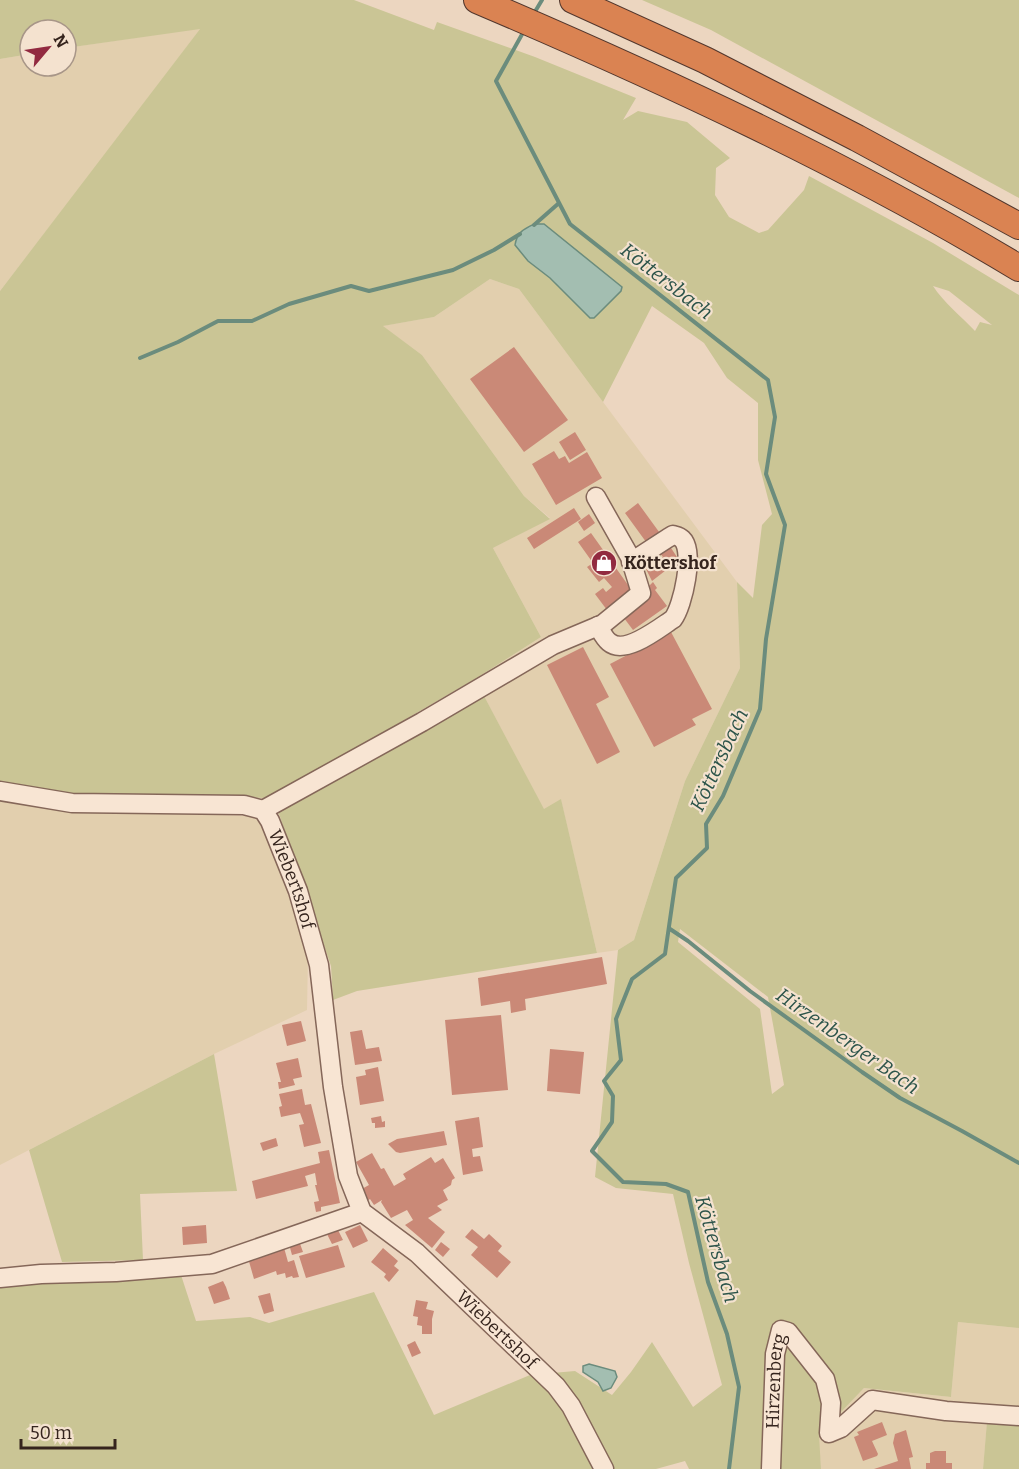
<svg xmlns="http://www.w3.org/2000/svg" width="1019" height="1469" viewBox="0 0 1019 1469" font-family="Bitter,serif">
	<rect width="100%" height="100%" fill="#ecd6c0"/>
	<!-- farmland -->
	<path fill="#e2cfae" d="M201 28 100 161 0 291V59L30 54V66H66V48Z
		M490 279 519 289 737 582 740 668 685 781 634 940 618 950 597 953 561 800 544 810 475 679 541 637 493 548 550 518 524 496 422 355 382 326 434 317Z
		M0 799 72 811 254 816 269 835 308 956 307 1010 214 1054 0 1165Z
		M958 1322 1019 1328V1424L987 1421 983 1469H821L818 1435 864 1388 951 1397Z"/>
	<!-- green -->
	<path fill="#cac595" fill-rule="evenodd" d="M0 0H354L434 30 437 22 535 57 636 98 623 120 638 111 687 122 730 158 716 168 715 195 729 217 759 233 768 230 804 190 809 176 933 243 1019 295V1328L958 1322 951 1397 864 1388 819 1435 821 1469H689L685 1461 656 1469H0V1285L181 1275 196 1321 250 1317 269 1323 374 1292 434 1415 530 1375 575 1371 612 1395 631 1372 652 1342 693 1407 722 1385 689 1263 673 1194 616 1188 595 1177 618 950 634 940 685 781 740 668 737 582 753 598 762 525 772 514 758 460V403L727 378 704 343 652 306 603 402 519 289 490 279 434 317 383 326 422 355 524 496 550 519 493 548 541 637 475 679 270 798 72 795 0 783V291L200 29 66 48V30H30V54L0 59ZM534 224 594 318H590L550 278 528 261ZM933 286 949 291 992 325 980 322 975 331C961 316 944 303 933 286ZM680 929 768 997 784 1085 772 1094 760 1009 678 942Z
		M642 0H1019V198L711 30Z
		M483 694 544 809 561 799 597 953 357 991 333 1000 331 966 277 808Z
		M214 1054 237 1191 140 1194 143 1260 62 1262 29 1150Z
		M987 1421 1019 1424V1469H983Z"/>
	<!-- water -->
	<path fill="#a3beb1" stroke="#6b8c7d" stroke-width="1.5" d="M534 224H544L622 287 621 291 594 318H590L550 278 528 261 515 245C517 232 524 229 534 224Z
		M589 1364 615 1371 617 1377 611 1388 603 1391 598 1382 583 1372V1366Z"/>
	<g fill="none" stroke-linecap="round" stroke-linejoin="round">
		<!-- stream -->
		<path stroke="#6b8c7d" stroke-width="4" d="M533 15 542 0
			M525 29 496 81 570 224 768 380 775 417 766 474 785 525 766 639 760 709 723 796 706 824 707 848 676 878 665 954 632 979 616 1019 621 1060 604 1081 613 1096 612 1122 592 1151 623 1182 666 1184 688 1192 708 1282 727 1334 739 1387 729 1469
			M534 225 559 203
			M140 358 178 342 218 321H252L289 304 351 286 369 291 453 270 494 250 520 234
			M670 929 688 941 750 991 862 1072 900 1098 962 1131 1019 1163"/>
	</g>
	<!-- building -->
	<path fill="#ca8977" d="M514 347 568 420 524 452 470 379Z
		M575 432 586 450 570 460 559 442Z
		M554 451 559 459 565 456 569 463 587 452 602 478 556 505 532 464Z
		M638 503 662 536 649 546 625 513Z
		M574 508 581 519 534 549 527 538Z
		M589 514 595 523 584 531 578 522Z
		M591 533 633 592 607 610 595 594 603 588 606 592 612 587 604 578 599 582 587 567 593 563 578 542Z
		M669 545 679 560 652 581 646 569 663 557 659 552Z
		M653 582 657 588 655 590 667 606 633 630 621 614 651 592 648 587Z
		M671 632 712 709 692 719 696 725 654 747 610 664Z
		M583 647 609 697 596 704 620 752 597 764 547 665Z
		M602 957 607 984 525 999 526 1010 511 1013 510 1001 481 1006 478 978Z
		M501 1015 508 1090 452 1095 445 1020Z
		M301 1021 306 1041 287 1046 282 1025Z
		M362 1030 366 1049 379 1047 382 1061 355 1065 350 1032Z
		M550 1049 584 1052 580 1094 547 1091Z
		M298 1058 302 1077 293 1079 295 1085 279 1089 278 1082H281L276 1063Z
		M378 1067 384 1101 360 1105 356 1077 366 1075 365 1070Z
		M302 1089 305 1105 311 1104 321 1143 304 1147 299 1125 304 1124 300 1113 281 1117 279 1107 282 1106 279 1094Z
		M381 1116 382 1122 385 1121V1127L375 1128V1123H372L371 1118Z
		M479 1117 483 1147 472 1149 473 1157 480 1156 483 1171 463 1175 455 1121Z
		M444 1131 447 1145 400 1153 396 1152 388 1144 397 1139Z
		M276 1138 278 1146 263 1151 260 1143Z
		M329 1150 340 1203 321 1207V1211L316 1212 314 1202 319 1201 315 1185H317L315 1173 305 1176 308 1186 256 1199 252 1181 320 1163 318 1152Z
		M372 1153 381 1169 384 1168 394 1186 406 1179 403 1174 431 1157 435 1163 443 1158 455 1178 452 1180 451 1185 443 1190 448 1200 437 1206 442 1210 428 1218 445 1232 432 1248 405 1225 413 1220 407 1210 391 1218 381 1202 382 1200 374 1205 370 1199 367 1201 360 1190 369 1185 356 1162Z
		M206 1225 207 1243 183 1245 182 1227Z
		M360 1225 368 1241 353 1248 345 1232Z
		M472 1229 484 1239 489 1234 502 1246 498 1251 511 1262 497 1278 471 1255 478 1247 465 1237Z
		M338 1230 343 1240 332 1244 327 1234Z
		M299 1241 303 1252 292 1255 289 1244Z
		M441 1242 450 1249 443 1257 435 1250Z
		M283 1244 288 1262 294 1260 299 1277 293 1278 292 1276 286 1278 285 1273 277 1275 276 1271 254 1279 248 1258Z
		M338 1245 345 1267 306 1278 299 1256Z
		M383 1248 398 1261 394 1266 399 1270 389 1282 384 1277 386 1274 371 1262Z
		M223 1281 226 1287 230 1299 214 1304 208 1287Z
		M270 1293 274 1311 264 1314 258 1296Z
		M416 1300 428 1302 426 1309 434 1311 432 1319V1334H422V1326L417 1325 418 1317 413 1316Z
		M415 1341 421 1353 412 1357 407 1345Z
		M882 1422 887 1435 872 1441 878 1454 877 1456 863 1461 854 1437 859 1435 857 1432Z
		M906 1430 913 1457 909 1458 911 1469H874L898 1461 893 1443 895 1434Z
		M935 1451H946V1463H952V1469H926V1463H930V1453Z"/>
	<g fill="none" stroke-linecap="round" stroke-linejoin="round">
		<!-- minor casing -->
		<g stroke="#856759" stroke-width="21">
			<g id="minor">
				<path d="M598 626C601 631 604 638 609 642 625 656 659 628 673 619 683 606 695 551 682 539 679 536 676 536 673 535L668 538 631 562"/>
				<path id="s1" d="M0 791 72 803 244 805 263 810 270 821 298 891 319 965 333 1087 348 1176 362 1212 417 1253 556 1386 571 1406 604 1469"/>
				<path d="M263 810 422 722 553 645 603 624 641 593 630 557 596 497"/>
				<path d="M0 1278 41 1274 116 1272 212 1264 362 1212"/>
				<path id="s2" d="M771 1469 775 1354 781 1330 788 1332 825 1379 831 1403 829 1433 841 1428 872 1400 946 1411 1019 1416"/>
			</g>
		</g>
		<!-- highway casing -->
		<g stroke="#52372d" stroke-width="28">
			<path id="highway" d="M477 0C662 79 846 164 1019 268
				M573 0 705 60 857 138 1019 226"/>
		</g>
		<!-- minor -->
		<use href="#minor" stroke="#f8e5d3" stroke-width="18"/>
		<!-- highway -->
		<use href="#highway" stroke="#da8352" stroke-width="26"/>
	</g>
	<!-- icons -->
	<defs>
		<g id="shop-disc" transform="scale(1.35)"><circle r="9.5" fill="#922a40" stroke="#f4e2cf"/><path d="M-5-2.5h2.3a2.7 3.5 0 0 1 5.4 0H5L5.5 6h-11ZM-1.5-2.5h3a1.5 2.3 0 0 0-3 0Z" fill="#fff"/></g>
	</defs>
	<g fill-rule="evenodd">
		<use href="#shop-disc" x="604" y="563"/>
	</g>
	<g text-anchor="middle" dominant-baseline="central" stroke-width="4.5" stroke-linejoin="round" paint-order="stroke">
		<!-- poi labels -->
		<g font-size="18" font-weight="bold" fill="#35241d" stroke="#f4e2cf" text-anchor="start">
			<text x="624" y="563">Köttershof</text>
		</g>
		<!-- street labels -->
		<g font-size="18" fill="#35241d" stroke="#f4e2cf">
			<text stroke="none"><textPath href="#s1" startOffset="340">Wiebertshof</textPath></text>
			<text stroke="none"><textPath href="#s1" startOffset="861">Wiebertshof</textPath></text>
			<text stroke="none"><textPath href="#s2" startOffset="88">Hirzenberg</textPath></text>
		</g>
		<!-- water labels -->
		<g font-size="20" font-style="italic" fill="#2c544a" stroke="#f4e2cf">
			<text transform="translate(667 281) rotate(38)">Köttersbach</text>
			<text transform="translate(719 760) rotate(-65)">Köttersbach</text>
			<text transform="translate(848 1041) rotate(35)">Hirzenberger Bach</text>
			<text transform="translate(717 1249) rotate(74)">Köttersbach</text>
		</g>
	</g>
	<!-- north arrow -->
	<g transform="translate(48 48) rotate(61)"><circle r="28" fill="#f4e2cf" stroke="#a89688" stroke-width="1.5"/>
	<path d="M0-4.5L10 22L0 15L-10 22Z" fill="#922a40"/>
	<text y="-9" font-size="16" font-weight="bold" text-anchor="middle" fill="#35241d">N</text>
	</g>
	<!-- scale -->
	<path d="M21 1439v9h94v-9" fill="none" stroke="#35241d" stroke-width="3"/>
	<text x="30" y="1439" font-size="18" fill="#35241d" stroke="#f4e2cf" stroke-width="4.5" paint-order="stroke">50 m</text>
</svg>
